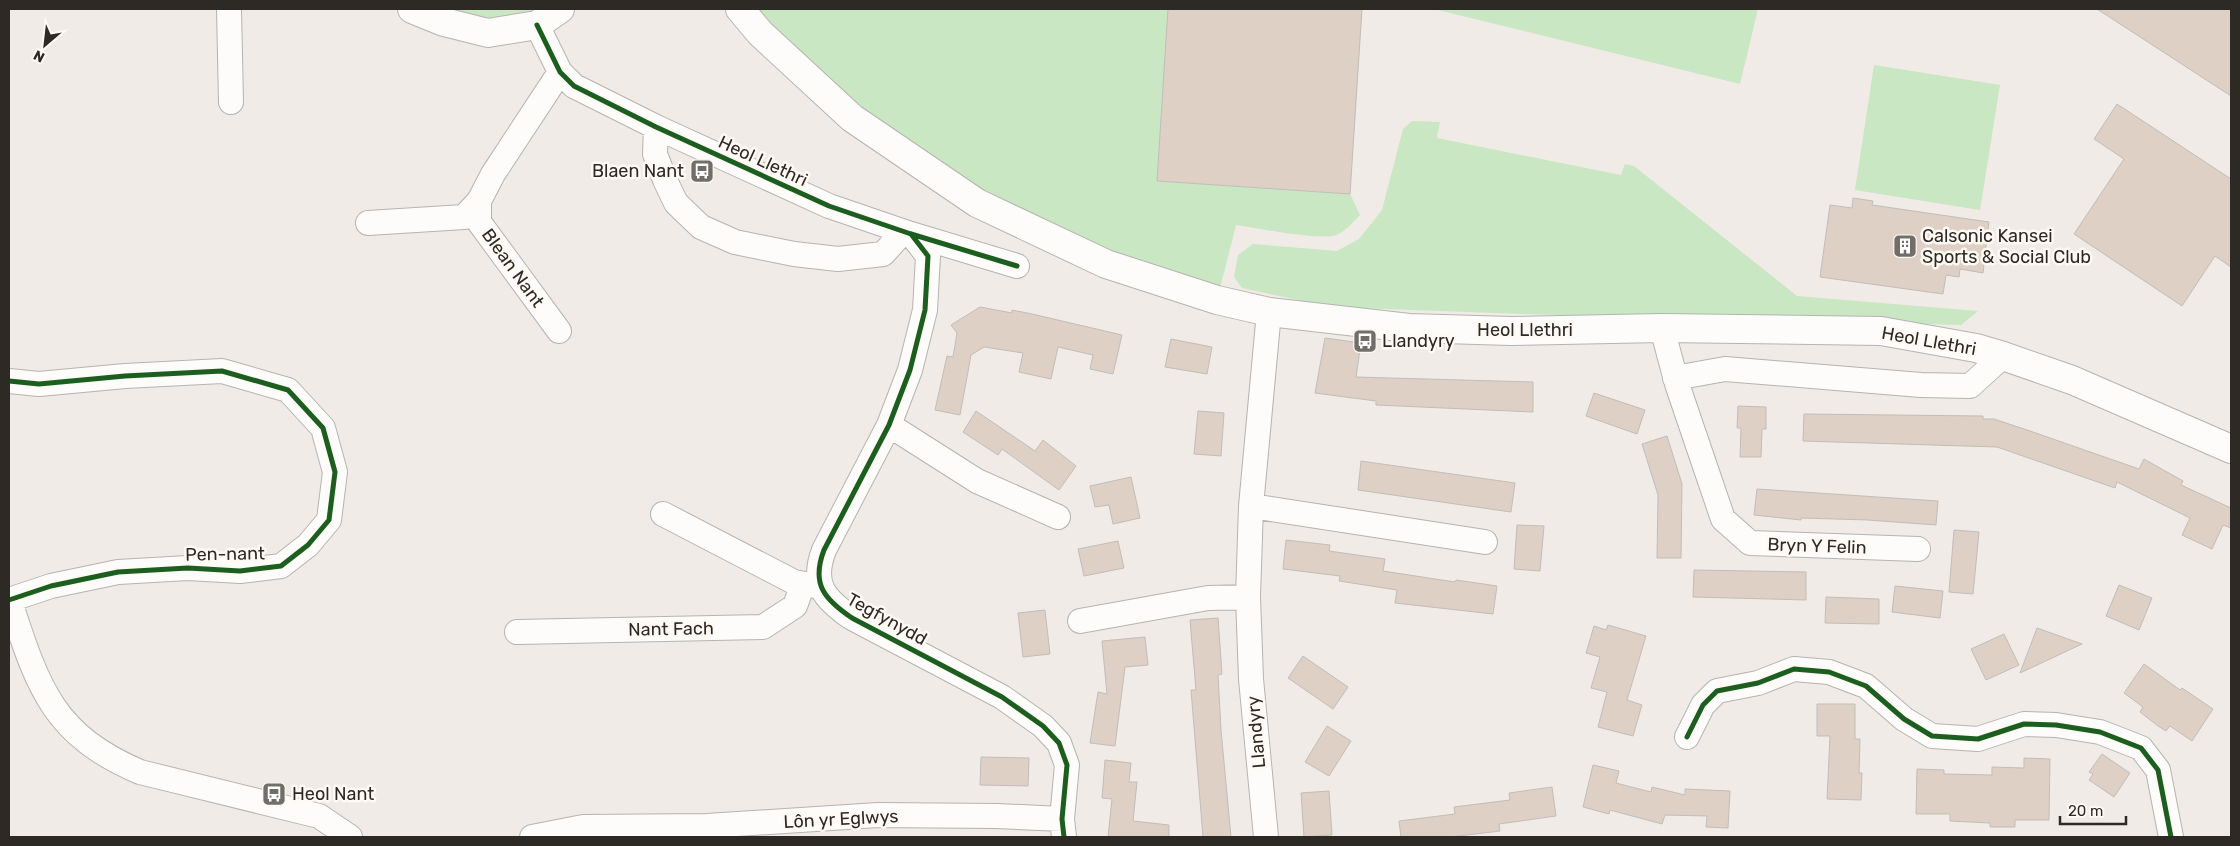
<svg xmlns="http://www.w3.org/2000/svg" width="2240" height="846" viewBox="0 0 2240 846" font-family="Rubik,sans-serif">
	<rect width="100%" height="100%" fill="#f0ebe6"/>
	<!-- green -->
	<path fill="#c9e7c2" d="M412 9H560L488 33Z
		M743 9H1168L1157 181 1350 194 1360 215C1353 222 1346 231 1336 235 1319 241 1258 228 1236 225L1217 300 1106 264 852 118Z
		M1434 9H1758L1740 84Z
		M1874 65 2000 85 1980 210 1855 190Z
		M1412 121 1440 122 1437 138 1621 175 1625 164 1634 166 1797 296 1978 311 1961 325 1522 314 1331 307 1242 288 1234 277 1238 255 1253 244 1337 251 1359 239 1382 210 1403 129Z"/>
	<!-- building -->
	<path fill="#ded0c4" stroke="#c1bdb9" d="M1168 9H1362L1350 194 1157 181Z
		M2097 9H2231V96Z
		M2117 104 2231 179V267L2215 256 2182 306 2074 234 2124 159 2094 139Z
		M1853 198 1873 201 1872 205 1989 222 1983 273 1960 269 1959 277 1946 275 1943 294 1820 277 1830 205 1852 208Z
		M980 307 1012 313V310L1032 314 1122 335 1113 374 1090 369 1093 355 1058 347 1051 379 1019 372 1023 353 984 347 971 355 960 415 935 410 947 356 953 357 957 333 951 325Z
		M1325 338 1361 343 1356 377 1533 382V412L1376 405V401L1315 393Z
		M1171 339 1212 347 1207 374 1165 367Z
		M1594 393 1645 410 1637 434 1586 416Z
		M1738 406 1766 407V429H1762L1761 457H1740L1741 428H1737Z
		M976 411 1035 451 1043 440 1076 466 1059 490 1002 449 998 455 963 432Z
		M1198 411 1224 413 1221 456 1194 454Z
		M1804 414 1983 416V419H1994L2030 431 2139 469 2144 459 2183 481 2181 485 2231 508V528L2223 525 2212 549 2182 535 2190 518 2117 482 2115 488 1997 447 1803 441Z
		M1667 436 1682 484 1681 558H1657L1658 495 1642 444Z
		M1361 461 1515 483 1511 512 1358 490Z
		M1131 477 1140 518 1113 524 1109 505 1095 507 1090 486Z
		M1757 489 1938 501 1936 525 1868 520 1801 518V520L1754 515Z
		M1517 525 1544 526 1540 571 1514 569Z
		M1954 530 1979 532 1973 594 1949 592Z
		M1286 540 1330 545 1329 551 1385 559 1383 571 1455 582 1456 580 1497 586 1493 614 1395 603 1397 590 1339 581 1340 576 1283 569Z
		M1118 541 1124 568 1084 576 1078 549Z
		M1694 570 1806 572V600L1693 597Z
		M2119 585 2152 598 2139 630 2106 616Z
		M1895 586 1943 591 1940 618 1892 612Z
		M1826 597 1879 599V624L1825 623Z
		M1045 610 1050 654 1023 657 1018 613Z
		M1218 618 1222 674 1218 675 1221 730 1231 837H1203L1191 690H1196L1190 620Z
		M1608 625 1646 636 1627 700 1642 705 1633 736 1598 727 1607 692 1591 688 1600 657 1586 653 1594 626 1606 630Z
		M2037 628 2082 644 2020 673Z
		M2004 634 2019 665 1986 680 1971 649Z
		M1145 637 1148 665 1125 667 1115 746 1090 743 1098 692 1107 694 1102 641Z
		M1303 656 1348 687 1333 709 1288 678Z
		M2144 664 2180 690 2182 688 2213 709 2192 741 2170 726 2166 731 2158 726 2140 712 2143 707 2124 693Z
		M1817 704H1855V739H1860L1859 773H1862L1861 800 1827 799 1830 736H1817Z
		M1327 726 1351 741 1329 776 1305 762Z
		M2102 754 2130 773 2114 797 2089 780 2093 774 2089 772Z
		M981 757 1029 758 1028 786 980 785Z
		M2024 758 2050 759 2049 820H2015V827H1990V823L1950 821V814H1916L1917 769 1944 770V774L1992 775V767L2024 768Z
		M1105 760 1131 763 1129 782H1137L1133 821 1169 825V837H1108L1112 799 1102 798Z
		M1593 765 1619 771 1616 783 1651 792 1652 787 1685 795V789L1730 791 1728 828 1706 827 1707 816 1665 815 1662 824 1610 810 1609 814 1583 807Z
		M1552 787 1556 816 1499 824 1500 831 1450 837H1401L1399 821 1455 814 1454 807 1510 800 1509 793Z
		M1329 791 1332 835 1304 837 1301 793Z"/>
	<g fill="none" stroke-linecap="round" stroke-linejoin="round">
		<!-- street casing -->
		<g stroke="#b7b3b0" stroke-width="26">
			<path id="street" d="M229 9 231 102
				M537 25 560 72 574 86 656 127 829 206 911 234 1017 266
				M656 127 655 154 665 180 676 203 701 227 735 242 794 254 838 259 883 254 903 232
				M368 223 464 217 479 201
				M911 234 928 256 925 310 910 370 889 425 824 550C811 584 824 599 852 618L1002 697 1043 726 1059 743 1067 765 1062 819 1064 837
				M1662 328 1677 384 1723 519 1750 543 1918 549
				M559 331 479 222V201L493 174 560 72
				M1675 378 1725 369 1921 385 1970 386 2003 356
				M9 381 39 384 125 376 222 371 288 390 323 428 335 472 329 520 308 545 281 566 240 571 188 568 118 572 51 586 9 600
				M889 425 977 481 1058 517
				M1251 506 1485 542
				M663 514 794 582 817 586
				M9 599C38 686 51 734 140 772L319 816 350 837
				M1080 621 1208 598 1248 597
				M517 632 763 627 795 606 803 584
				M1687 737 1703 705 1717 691 1758 683 1794 669 1829 672 1866 686 1904 719 1932 736 1978 739 2024 724 2056 725 2100 732 2141 748 2158 770 2171 837
				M532 837 583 827 707 826 878 815 997 816 1062 819
				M1266 837 1251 679 1248 597 1251 506 1269 312"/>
		</g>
		<!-- secondary casing -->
		<g stroke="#b7b3b0" stroke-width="30">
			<path id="secondary" d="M412 9 444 22 488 33 537 25 560 9
				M740 9 760 33 852 118 977 203 1106 264 1217 300 1269 312 1409 328 1511 331 1662 328 1881 331 1976 348 2003 356 2072 380 2231 449"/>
		</g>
		<!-- street -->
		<use href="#street" stroke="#fdfcfb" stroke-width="24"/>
		<!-- secondary -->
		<use href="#secondary" stroke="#fdfcfb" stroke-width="28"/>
		<!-- cycleway casing -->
		<g stroke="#fef9f3" stroke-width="8">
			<path id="cycleway" d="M537 25 560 72 574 86 656 127 829 206 911 234 1017 266
				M911 234 928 256 925 310 910 370 889 425 824 550C811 584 824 599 852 618L1002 697 1043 726 1059 743 1067 765 1062 819 1064 837
				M9 381 39 384 125 376 222 371 288 390 323 428 335 472 329 520 308 545 281 566 240 571 188 568 118 572 51 586 9 600
				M1687 737 1703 705 1717 691 1758 683 1794 669 1829 672 1866 686 1904 719 1932 736 1978 739 2024 724 2056 725 2100 732 2141 748 2158 770 2171 837"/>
		</g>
		<!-- cycleway -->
		<use href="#cycleway" stroke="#1b5e20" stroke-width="5"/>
	</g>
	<!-- icons -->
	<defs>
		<g id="bus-square" transform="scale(1.25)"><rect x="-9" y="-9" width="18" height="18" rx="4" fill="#716e69" stroke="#fef9f3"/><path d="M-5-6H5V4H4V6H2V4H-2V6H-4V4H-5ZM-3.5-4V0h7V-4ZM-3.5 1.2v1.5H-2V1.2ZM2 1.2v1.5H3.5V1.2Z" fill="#fff"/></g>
		<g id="building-square" transform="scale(1.25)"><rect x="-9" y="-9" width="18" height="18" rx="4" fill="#716e69" stroke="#fef9f3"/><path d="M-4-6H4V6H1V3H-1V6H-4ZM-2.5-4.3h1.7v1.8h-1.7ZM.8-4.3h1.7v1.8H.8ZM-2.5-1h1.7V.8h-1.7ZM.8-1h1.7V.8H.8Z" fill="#fff"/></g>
	</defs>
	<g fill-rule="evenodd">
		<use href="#bus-square" x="702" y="171"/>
		<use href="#building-square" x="1905" y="246"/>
		<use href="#bus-square" x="1365" y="341"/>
		<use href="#bus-square" x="274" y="794"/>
	</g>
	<g text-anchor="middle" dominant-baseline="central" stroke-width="5" stroke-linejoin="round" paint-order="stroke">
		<!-- street labels -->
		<g font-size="18" fill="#2d2a26" stroke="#fef9f3">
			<text transform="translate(763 161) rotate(25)">Heol Llethri</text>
			<text transform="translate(513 268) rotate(54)">Blean Nant</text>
			<text x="1525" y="330">Heol Llethri</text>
			<text transform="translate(1929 341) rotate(10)">Heol Llethri</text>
			<text transform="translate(1817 546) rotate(2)">Bryn Y Felin</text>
			<text transform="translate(225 554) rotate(-1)">Pen-nant</text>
			<text transform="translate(887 619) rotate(29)">Tegfynydd</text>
			<text transform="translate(671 629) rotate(-1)">Nant Fach</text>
			<text transform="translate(1256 732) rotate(-95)">Llandyry</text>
			<text transform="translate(841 819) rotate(-3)">Lôn yr Eglwys</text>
		</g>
		<!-- poi labels -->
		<g font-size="18" fill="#2d2a26" stroke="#fef9f3" text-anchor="start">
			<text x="684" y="171" text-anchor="end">Blaen Nant</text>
			<text x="1922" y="236">Calsonic Kansei<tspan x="1922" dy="21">Sports &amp; Social Club</tspan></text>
			<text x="1382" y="341">Llandyry</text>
			<text x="292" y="794">Heol Nant</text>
		</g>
	</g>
	<!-- border -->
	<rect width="2240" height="846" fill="none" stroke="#2d2a26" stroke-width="20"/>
	<!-- north arrow -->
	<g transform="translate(45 45) rotate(208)" stroke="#fef9f3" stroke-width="4" paint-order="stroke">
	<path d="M0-4L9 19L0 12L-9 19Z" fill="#2d2a26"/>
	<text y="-8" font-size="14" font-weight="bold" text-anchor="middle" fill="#2d2a26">N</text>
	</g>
	<!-- scale -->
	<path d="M2060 816v8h66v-8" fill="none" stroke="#2d2a26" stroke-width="2.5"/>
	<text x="2068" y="816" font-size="15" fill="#2d2a26" stroke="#fef9f3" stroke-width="4" paint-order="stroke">20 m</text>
</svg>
